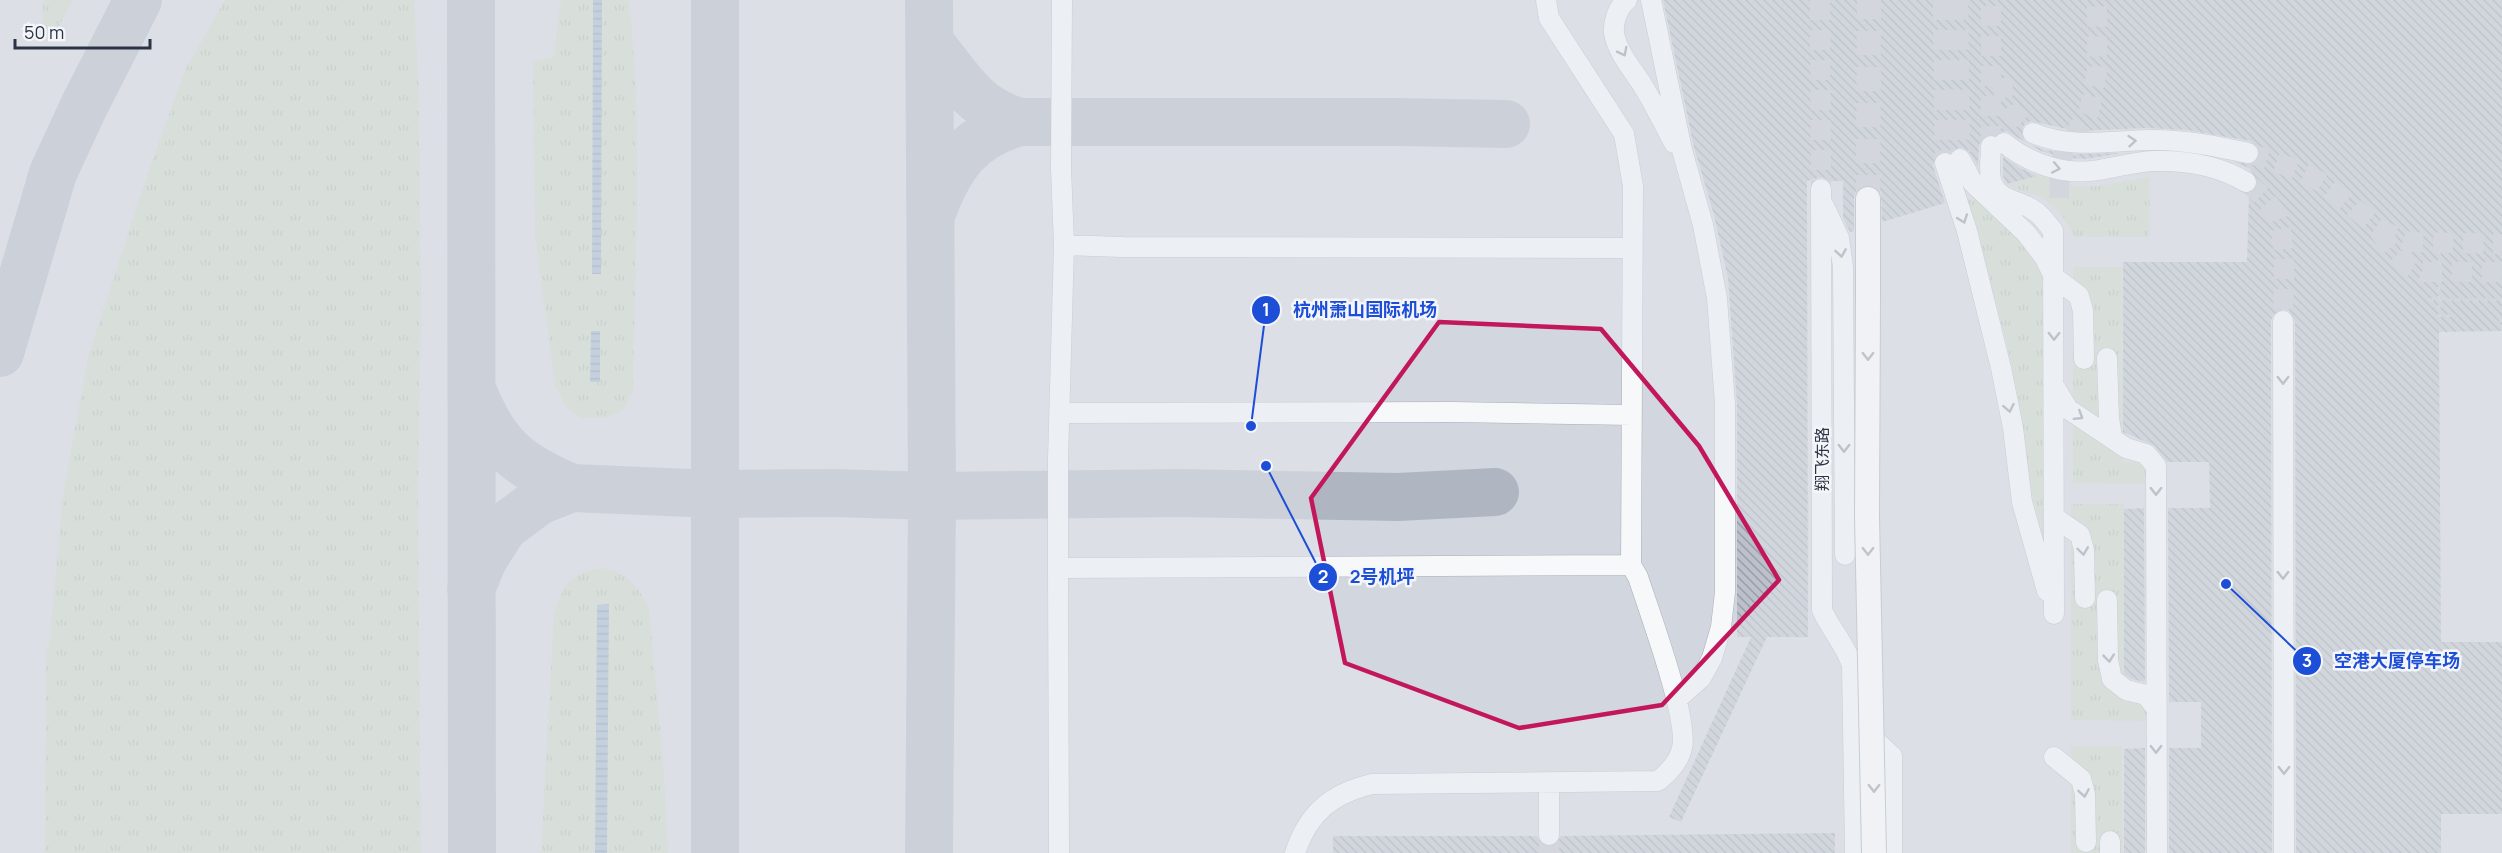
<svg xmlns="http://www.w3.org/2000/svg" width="2502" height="853" viewBox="0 0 2502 853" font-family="Manrope,'Noto Sans SC',sans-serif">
	<defs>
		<pattern id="grass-tufts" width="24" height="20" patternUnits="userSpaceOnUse" patternTransform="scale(1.5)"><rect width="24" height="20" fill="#c9d6c5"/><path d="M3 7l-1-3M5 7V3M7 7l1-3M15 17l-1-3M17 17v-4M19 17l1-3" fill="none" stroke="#adb8ab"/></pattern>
		<pattern id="water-rules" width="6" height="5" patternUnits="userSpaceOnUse" patternTransform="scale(1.5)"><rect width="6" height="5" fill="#9fb4cc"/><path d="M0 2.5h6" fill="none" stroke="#8293a7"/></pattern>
		<pattern id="building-back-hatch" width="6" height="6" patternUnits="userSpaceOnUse" patternTransform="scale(1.5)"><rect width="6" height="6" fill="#bbc0ca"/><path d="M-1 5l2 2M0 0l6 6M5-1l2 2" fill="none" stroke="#989da6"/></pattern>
	</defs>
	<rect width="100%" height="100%" fill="#e4e7ec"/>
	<!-- built -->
	<path fill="#d2d6de" d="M0 0H2502V853H0Z"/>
	<!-- grass -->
	<path fill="url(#grass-tufts)" d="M43 0H73L56 31 52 33 43 28Z
		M225 0H414L419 90 421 308 418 493 421 853H45L46 647H49L62 501 88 356 152 161 186 68Z
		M561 0H629C643 129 635 261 633 390L623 411 605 418H580L567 408 555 386 535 237 533 61 553 57Z
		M2042 175C2083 196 2107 183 2150 177L2149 237H2075C2067 221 2056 205 2039 197 2029 192 2018 191 2007 185Z
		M1978 197C2007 222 2031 250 2046 285V547L2027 475 2015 382 2006 341 1968 200Z
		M2073 267H2122L2123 462H2140L2146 471V484L2073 483Z
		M2071 504H2124V702L2140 703 2147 714V721L2071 720Z
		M602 568C629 574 637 584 649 608L664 772 668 853H541L554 614C565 582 567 575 602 568Z
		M2122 746 2123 853H2071V747Z"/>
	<!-- water -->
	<path fill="url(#water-rules)" d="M593 0H602L601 274H592Z
		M591 331H600V382H590Z
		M609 604 607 853H595L597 605Z"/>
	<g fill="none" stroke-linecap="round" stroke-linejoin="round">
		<!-- taxiway -->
		<path stroke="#b0b6c1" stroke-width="48" d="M471 0 472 853
			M929 0 932 496 929 853
			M930 43C959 77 973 109 1020 122
			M933 210C950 164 971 135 1020 122H1395L1506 124
			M0 353 53 173 84 106 138 0
			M472 389C494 446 517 465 572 488
			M471 589 484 558 504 527 539 501 572 488 713 494 835 493 932 496 1179 493 1398 497 1495 492
			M715 853V0"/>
	</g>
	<!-- building -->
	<path fill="url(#building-back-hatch)" d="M1663 0H2502V331L2439 332 2441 642H2502V814H2441V853H2296L2295 321 2289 311 2282 309 2273 315 2271 321 2272 853H2169V748H2201V702H2169L2168 508H2210L2209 462H2167L2155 446 2123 432V262H2247L2249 193 2256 188 2258 181 2249 168 2233 162 2252 164 2257 161 2260 150 2250 141 2187 130 2147 128 2076 131 2031 121 2025 124 2022 130 2024 140 2029 144 2045 150 2074 154 2122 153 2086 159 2063 158 2041 151 2006 131 1986 135 1979 145 1978 167 1970 153 1961 147 1950 152H1941L1936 155 1933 166 1945 203 1882 222 1881 192 1875 186H1861L1856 191 1854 198V231L1850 232 1843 218V181H1830L1822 177 1807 181 1808 637H1767L1681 822 1669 817 1751 637H1737V404L1728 278 1714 215 1694 147Z
		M2003 157 2020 168 2038 176 2007 184 2003 176Z
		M2144 508 2145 682 2131 679 2124 674V509Z
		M2145 748V853H2124V749Z
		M1835 833V853H1333V836H1537L1543 845 1550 847 1555 845 1561 836Z"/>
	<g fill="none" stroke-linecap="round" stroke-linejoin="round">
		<!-- minor-tunnel -->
		<path stroke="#bfc3cb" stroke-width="20" stroke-dasharray="20 10" stroke-linecap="butt" d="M1820 0 1821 189
			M1943 0 1945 163
			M1958 0 1960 159
			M2002 78C2002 102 2013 119 2033 133
			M1991 146V0
			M2248 153C2273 161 2299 169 2322 183 2354 203 2372 232 2410 242L2502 244
			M2246 182C2259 193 2274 205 2279 222 2287 253 2283 289 2283 321
			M2059 198 2060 164 2064 152 2089 112 2097 70V0
			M2379 231C2392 248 2402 265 2423 272H2502
			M1549 835V853"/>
		<!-- major-tunnel -->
		<path stroke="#bfc3cb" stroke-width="24" stroke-dasharray="24 12" stroke-linecap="butt" d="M1868 199 1869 0"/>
		<!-- minor casing -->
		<g stroke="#a9aeb7" stroke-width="21">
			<path id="minor" d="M1062 0 1061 168 1064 245 1058 460V568L1631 565 1638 577C1649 611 1689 719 1682 748 1679 762 1668 773 1658 781L1372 784C1331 794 1308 813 1295 853
				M1546 0 1549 18 1624 134 1633 186 1631 565
				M1627 0C1618 7 1613 21 1614 33 1617 52 1633 70 1643 86 1654 104 1664 124 1674 143
				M1651 0 1682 150 1703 225 1717 298 1725 404V592L1721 627 1712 658 1701 678 1676 700
				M2033 133C2071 149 2107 141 2147 140 2181 139 2215 146 2248 153
				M2004 143C2030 164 2065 176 2099 170 2117 167 2135 162 2153 161 2186 160 2218 165 2246 182
				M1991 146C1991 158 1988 172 1992 183 1999 200 2016 200 2030 208 2041 214 2046 222 2053 231L2054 614
				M1960 159 1973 183 2026 233 2045 258 2054 277 2079 296 2083 311 2084 359
				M1945 163 1967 231 2001 368 2013 428 2022 502 2047 591
				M1821 189 1822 610C1831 630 1845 644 1852 665L1855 853
				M1824 206 1839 238 1843 267 1845 555
				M1064 245 1122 247 1632 248
				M2283 321 2284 853
				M2107 358 2109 418 2112 437
				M2054 386 2068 409 2126 448 2146 454 2156 466 2157 853
				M1060 413 1453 412 1632 415
				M2054 517 2080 535 2084 550 2085 598
				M1058 568 1059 853
				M2107 600 2108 660 2112 679 2126 690 2146 695 2156 708
				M1864 730 1892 756V853
				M2054 757 2081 779 2085 794 2086 842
				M1549 782V835
				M2110 841V853"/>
		</g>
		<!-- major casing -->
		<g stroke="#a3abb8" stroke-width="26">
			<path id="major" d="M1868 298V199"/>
		</g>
		<!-- path -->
		<path stroke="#c2c5cb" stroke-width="3" stroke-dasharray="4.5 4.5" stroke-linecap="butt" d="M2439 242V316H2453
			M2429 300H2502
			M2499 321H2502
			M2368 485 2420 484"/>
		<!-- minor -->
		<use href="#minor" stroke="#f7f8fa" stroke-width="20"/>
		<!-- major -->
		<use href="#major" stroke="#fff" stroke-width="24"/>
		<!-- major-bridge casing -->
		<g stroke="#a3abb8" stroke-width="26" stroke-linecap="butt">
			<path id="major-bridge" d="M1868 298 1867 517 1874 853"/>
		</g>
		<!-- major-bridge -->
		<use href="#major-bridge" stroke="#fff" stroke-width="24"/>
	</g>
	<!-- one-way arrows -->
	<defs><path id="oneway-chevron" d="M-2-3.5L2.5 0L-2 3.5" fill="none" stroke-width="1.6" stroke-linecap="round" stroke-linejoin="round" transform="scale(1.5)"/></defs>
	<g stroke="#9196a0">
		<use href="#oneway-chevron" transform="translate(1623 52) rotate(63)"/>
		<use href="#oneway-chevron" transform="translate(2132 141) rotate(-5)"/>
		<use href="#oneway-chevron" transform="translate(2056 168) rotate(11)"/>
		<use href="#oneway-chevron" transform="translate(1963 219) rotate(70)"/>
		<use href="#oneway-chevron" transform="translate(1841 253) rotate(81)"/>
		<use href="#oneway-chevron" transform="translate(2054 336) rotate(90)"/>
		<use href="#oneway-chevron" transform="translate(2283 380) rotate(90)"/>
		<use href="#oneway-chevron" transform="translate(2009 408) rotate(79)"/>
		<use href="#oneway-chevron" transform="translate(2079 416) rotate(32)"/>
		<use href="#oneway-chevron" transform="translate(1844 448) rotate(90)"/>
		<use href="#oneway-chevron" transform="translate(2156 491) rotate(90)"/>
		<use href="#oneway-chevron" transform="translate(2083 551) rotate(82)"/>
		<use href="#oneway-chevron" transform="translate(2283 575) rotate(90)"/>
		<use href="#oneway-chevron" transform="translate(2109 658) rotate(84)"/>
		<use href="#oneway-chevron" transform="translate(2156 749) rotate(89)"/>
		<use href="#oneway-chevron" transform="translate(2284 770) rotate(90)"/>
		<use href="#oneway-chevron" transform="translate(2084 793) rotate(81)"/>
	</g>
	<g stroke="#959aa2">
		<use href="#oneway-chevron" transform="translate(1868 356) rotate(90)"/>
		<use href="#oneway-chevron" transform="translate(1868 551) rotate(89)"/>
		<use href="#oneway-chevron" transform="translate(1874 788) rotate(90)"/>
	</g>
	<!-- marked area -->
	<path d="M0 0H2502V853H0ZM1439 322 1601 329 1699 446 1779 580 1662 705 1519 728 1345 663 1311 498Z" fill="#e4e7ec" fill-opacity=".55" fill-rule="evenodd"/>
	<path fill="none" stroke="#c2185b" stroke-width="4.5" stroke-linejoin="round" d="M1439 322 1601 329 1699 446 1779 580 1662 705 1519 728 1345 663 1311 498Z"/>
	<g text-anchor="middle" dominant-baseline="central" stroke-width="5" stroke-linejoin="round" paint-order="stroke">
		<!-- street labels -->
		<g font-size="16" fill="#2b3445" stroke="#f4f6f9">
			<text transform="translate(1822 459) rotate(-90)">翔飞东路</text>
		</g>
	</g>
	<!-- callouts -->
	<path fill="none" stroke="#1d4ed8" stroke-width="2" d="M1251 426L1266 310M1266 466L1323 577M2226 584L2307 661"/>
	<g fill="#1d4ed8" stroke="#f4f6f9" stroke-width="2">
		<circle cx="1251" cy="426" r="6"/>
		<circle cx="1266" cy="466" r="6"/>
		<circle cx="2226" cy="584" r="6"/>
		<circle cx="1266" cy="310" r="15"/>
		<circle cx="1323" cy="577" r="15"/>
		<circle cx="2307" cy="661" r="15"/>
	</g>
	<g font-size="18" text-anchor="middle" font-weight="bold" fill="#fff">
		<text x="1266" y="316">1</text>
		<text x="1323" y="583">2</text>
		<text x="2307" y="667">3</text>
	</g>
	<g font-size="18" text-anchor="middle" font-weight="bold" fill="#1d4ed8" stroke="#f4f6f9" stroke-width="5" stroke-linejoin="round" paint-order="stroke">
		<text x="1365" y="316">杭州萧山国际机场</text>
		<text x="1382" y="583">2号机坪</text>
		<text x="2397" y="667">空港大厦停车场</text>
	</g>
	<!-- scale -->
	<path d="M15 39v9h135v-9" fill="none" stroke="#2b3445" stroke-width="3"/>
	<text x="24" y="39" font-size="18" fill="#2b3445" stroke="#f4f6f9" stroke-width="4.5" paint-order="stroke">50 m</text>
</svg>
